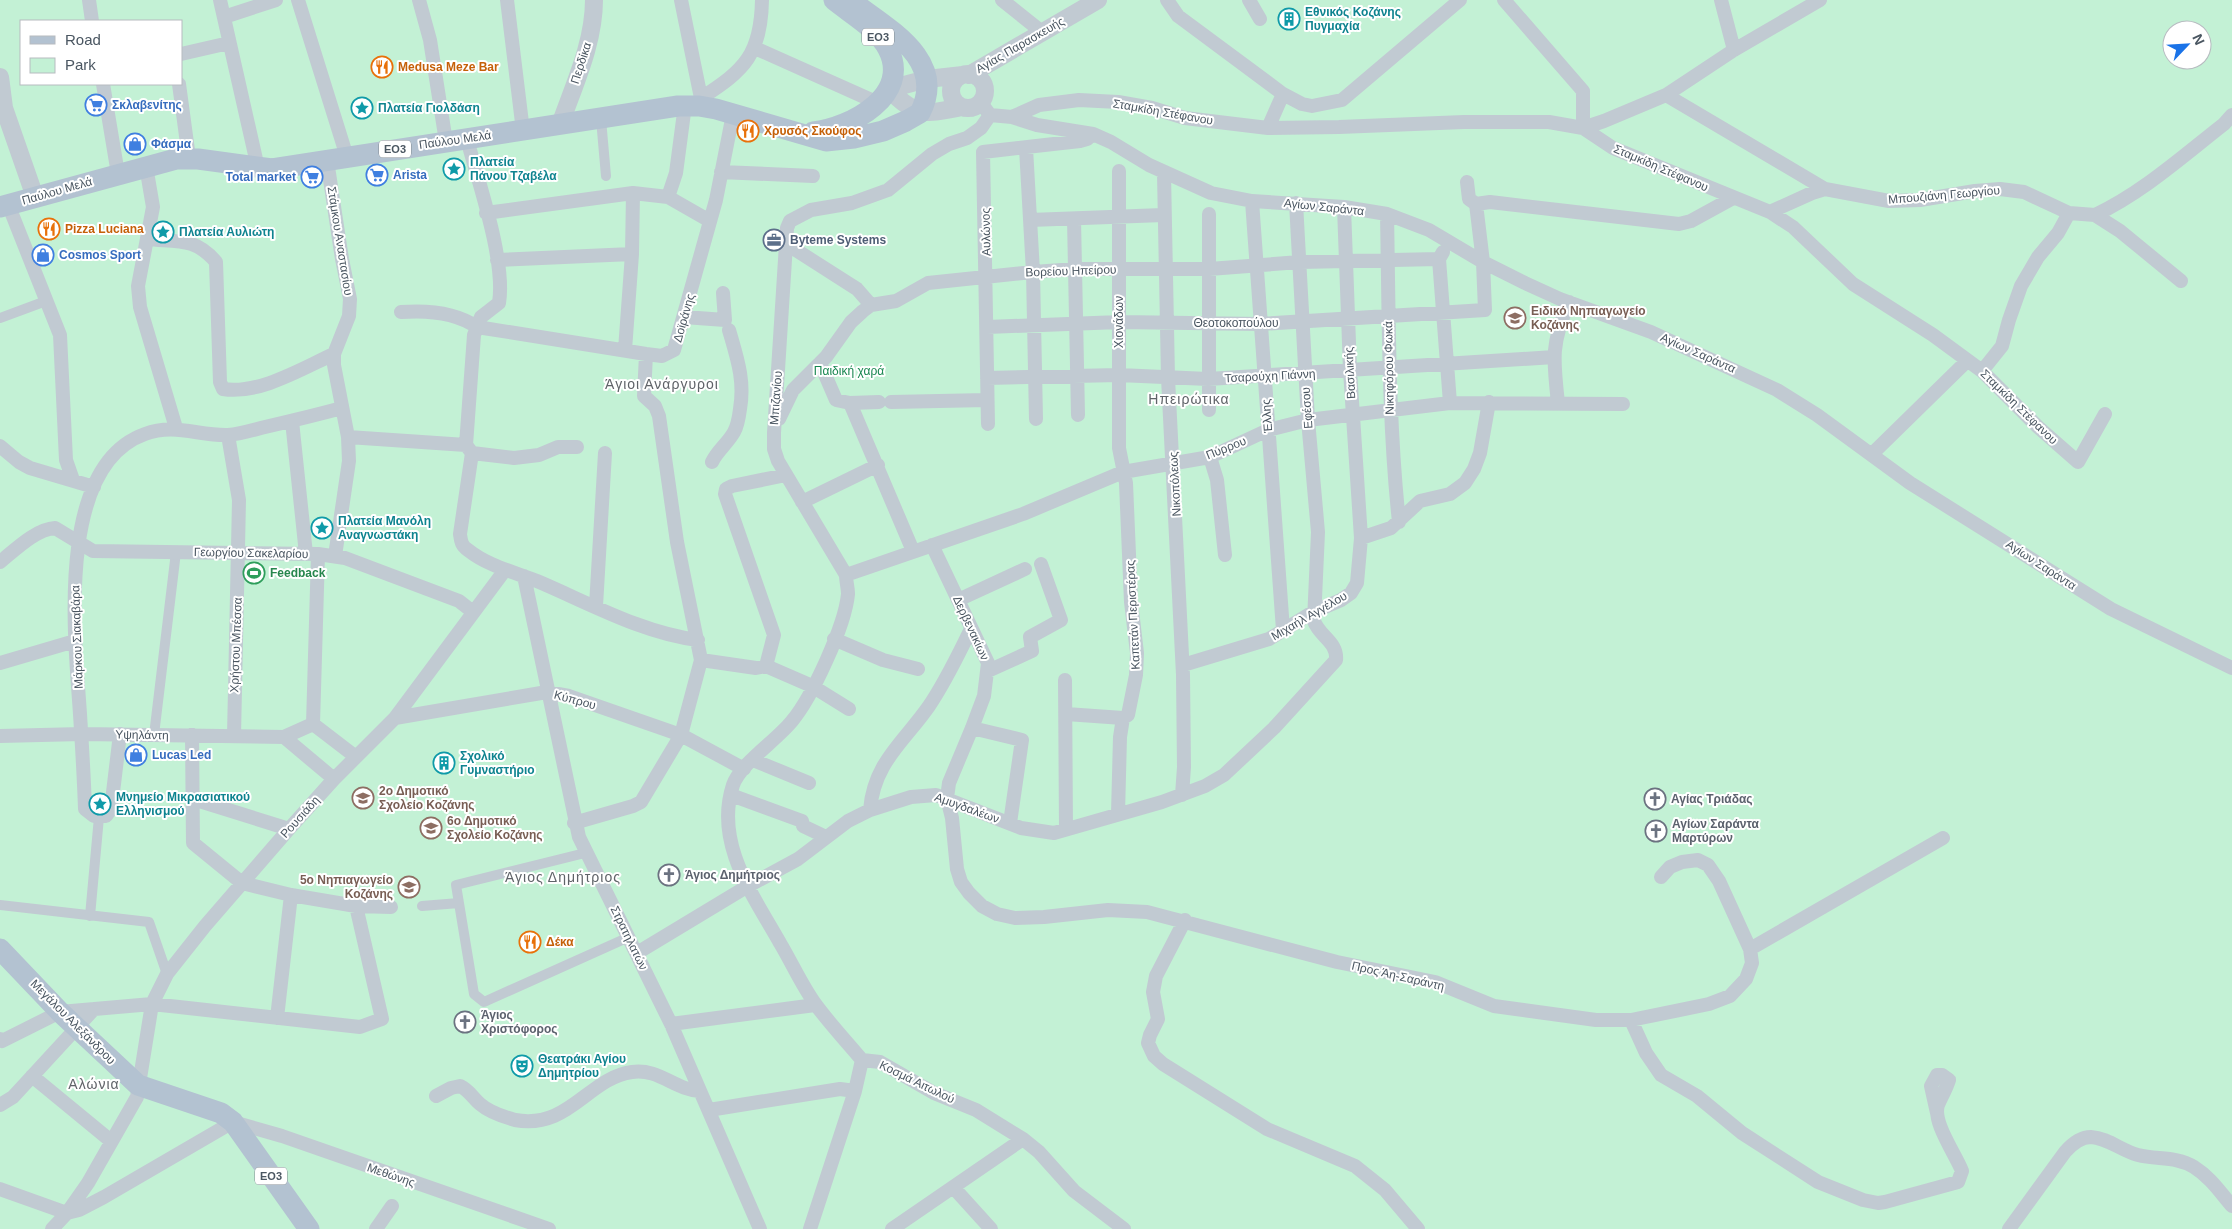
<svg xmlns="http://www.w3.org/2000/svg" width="2232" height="1229" viewBox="0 0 2232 1229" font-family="Arial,sans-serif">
	<rect width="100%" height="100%" fill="#f5f3f3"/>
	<!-- park -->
	<path fill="#c3f1d5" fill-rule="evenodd" d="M0 0H2232V1229H0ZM21 21H181V84H21ZM2172 30H2202V60H2172Z"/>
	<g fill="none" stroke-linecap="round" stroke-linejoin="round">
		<!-- pedestrian -->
		<path stroke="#c1cad2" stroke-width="10" d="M601 119 606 176
			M0 318 46 301
			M154 735 176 552
			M585 853 456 885 474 994 484 1002 629 937
			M0 905 149 922 167 974
			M422 906 459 903
			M90 916 99 817"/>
		<!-- minor -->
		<path stroke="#c1cad2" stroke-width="14" d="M89 0 92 21
			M220 0 258 168
			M298 0 347 157
			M419 0 430 40 446 142
			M507 0 523 131
			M681 0 701 98
			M1002 0 1042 32
			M1167 0 1178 16 1283 94 1268 128
			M1249 0 1260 19
			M1504 0 1583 91V128
			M1721 0 1734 50
			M224 17 276 0
			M755 48 878 103
			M181 54 229 43
			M103 84 118 174
			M179 84 189 158
			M1283 94 1302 104 1312 106 1342 100 1460 0
			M1666 95 1825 189 1889 201 1920 200 1975 191 2000 189 2024 192 2069 213 2095 215 2120 231 2181 281
			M981 103 990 115 1012 117 1037 125 1093 134 1111 142 1149 165 1211 193 1252 201 1344 207 1387 214 1429 230 1483 262 1525 283 1560 299 1651 332 1777 390 1817 415 1910 483 2111 609 2232 668
			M699 106 701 98C745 70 761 54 762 0
			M990 115 981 128 967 138 949 144 932 154 888 190 852 203 811 210 790 221 787 228 774 433V449L778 461 846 575C846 581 848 588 848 594 845 626 812 697 792 721 777 740 740 764 733 785 714 843 753 895 780 943 792 963 802 986 816 1005 830 1024 847 1042 862 1060L880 1062 934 1093 976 1110 1023 1139 1039 1152 1074 1191 1124 1229
			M1012 117 1039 105 1079 100 1118 102 1152 108 1185 118 1268 128 1339 127 1464 122H1549L1583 128 1613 148 1770 212 1793 227 1853 284 1933 335 1982 371 2038 427 2078 462 2105 414
			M1583 128 1604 121 1666 95 1734 50 1820 0
			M467 139C478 181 506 261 499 303L481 317 474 335 466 445 472 453 460 534C461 541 461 545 468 550 488 566 514 572 537 581 589 603 642 633 698 640
			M1026 148 1033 272 1036 419
			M327 160 342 259 350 299 349 316 334 354V365L348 437 349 461 335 556
			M146 166 153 207 138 286 140 307 176 428
			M721 172 813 176
			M1164 173 1168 378 1183 675 1184 767 1182 795
			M668 197 676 173 685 105
			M1252 201 1283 630
			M8 204 60 335 66 460 73 480
			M1476 204 1490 202 1679 224 1691 221 1733 198
			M1770 212 1812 193 1825 189
			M486 213 633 193 668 197 710 221
			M1209 214V410
			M1387 214C1389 317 1388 419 1399 522
			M2095 215C2142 193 2183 156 2224 124L2232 115
			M1074 219 1078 415
			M1030 220 1163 215
			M147 239C177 242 195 237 216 262L220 382 223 389C259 395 303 368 334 354
			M785 243 857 289 871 305
			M1443 252 1439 259 1450 403
			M497 260 632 254
			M401 312C427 310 455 312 477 327L646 354 662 356 674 350 716 200 733 114
			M684 317 725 320 723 293
			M987 327 1120 322 1260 324 1485 310 1483 262 1476 204 1469 199 1467 182
			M625 350 632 254 633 193
			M820 363 836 400 850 403 913 551
			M1982 371 2002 346 2009 320 2021 286 2038 257 2058 233 2069 213
			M987 378 1119 375 1208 379 1554 357
			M891 402 987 400
			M850 403 879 402
			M1558 403C1553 359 1551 343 1569 302
			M779 419 793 390 826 357 851 322 863 311 871 305 896 301 928 283 1033 272 1076 269H1209L1300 262 1439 259
			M292 421 306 554
			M988 424 983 152 1080 141 1087 139 1093 134
			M228 435 239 500 234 736
			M348 437 466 445
			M0 446 19 462 30 468 94 487
			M472 453 514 458 539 455 558 447H577
			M1872 454 1967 361
			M1210 457 1217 480 1225 555
			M712 462C717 451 728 443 734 432 738 425 739 417 740 409 745 380 737 358 729 330
			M802 502 878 465
			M1361 538 1391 528 1420 501 1450 494 1465 483 1474 469 1480 453 1489 402
			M932 545 988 663 984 696 972 728 949 783 947 798 952 818 957 869 961 882 969 893 982 906 997 914 1015 918 1044 917 1108 910 1147 912 1337 962 1435 982 1494 1006 1596 1020H1631L1709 1004 1730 996 1746 979 1752 963 1750 949 1719 881 1708 865 1698 860 1682 862 1670 867 1661 877
			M0 562C15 550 36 529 55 528L93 551 318 554 345 558 459 601 473 612
			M846 575 1023 514 1123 472 1210 457 1268 430 1308 420 1450 403 1623 404
			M524 576 579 837 671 1024 760 1229
			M958 600 1025 569
			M596 606 605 453
			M834 639 883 660 918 669
			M701 660 756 668 766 666 774 635 725 494 726 489 732 486 786 475
			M0 663 75 641
			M1183 665 1269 639 1313 612 1341 600 1351 593 1357 583 1361 538 1350 370 1344 207
			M766 666 812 686 849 709
			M988 671 1032 651 1030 637 1061 620 1041 564
			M1065 680 1066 829
			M1066 714 1123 718
			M395 718 547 692 569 696 681 735 744 769
			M313 724 318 554
			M972 728 1022 740 1010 823
			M120 734 111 809 106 816H94L85 809C84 777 82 746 80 714 75 639 55 466 145 434 174 423 199 436 228 435 240 434 253 430 265 427 291 421 316 415 342 408
			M192 735 193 843 242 883 291 895 356 906 391 907
			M0 736 82 734 284 737 313 724 356 757
			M284 737 334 779
			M753 760 809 783
			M731 795 802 821 803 826 826 837
			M193 799 289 829
			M870 810C874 762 904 742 929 706 946 681 958 655 971 629
			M1118 814 1120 737 1123 718 1128 715 1136 675 1137 653 1131 602 1126 483 1119 448V171
			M574 823 633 806 641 802 681 735 701 660 677 542 659 416 655 406 644 396 646 354
			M1185 920 1156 976 1153 992 1158 1019 1150 1035 1148 1043 1154 1056 1163 1064 1267 1129 1355 1166 1385 1190 1418 1229
			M1750 949 1943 838
			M637 953 748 886 798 859 848 821 870 810 911 797 936 795 1021 828 1054 833 1162 802 1205 786 1224 775 1274 728 1336 660C1338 642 1319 636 1314 621L1318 532 1308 420 1296 203
			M277 1018 291 895
			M1631 1020 1646 1053 1661 1075 1697 1096 1742 1133 1818 1182 1863 1200 1878 1203 1885 1202 1958 1182 1962 1171C1956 1155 1932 1122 1938 1105 1941 1097 1946 1090 1949 1080L1942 1075H1937L1931 1086 1937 1113
			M671 1024 815 1005
			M0 1039 2 1041 60 1012 152 1004 360 1027 382 1019 356 906
			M32 1076 111 1141
			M436 1096 451 1088 460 1086C469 1090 473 1098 480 1104 488 1111 504 1117 515 1120 569 1130 588 1078 632 1072 659 1068 675 1090 700 1091
			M0 1105 13 1097 94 1009
			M709 1110 840 1089 855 1091
			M953 1187 991 1229
			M0 1189 67 1213
			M67 1213 79 1210 104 1197 233 1122 282 1136 549 1229
			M52 1229 67 1213 88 1183 137 1097 152 1004 167 974 205 926 289 829 334 779 395 718 505 570
			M376 1229 392 1206
			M810 1229 855 1091 862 1060
			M892 1229 1023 1139
			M2009 1229 2065 1152C2072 1144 2080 1137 2091 1137 2108 1138 2122 1151 2138 1155 2157 1160 2176 1156 2194 1167 2210 1177 2220 1192 2232 1206"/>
		<!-- tertiary -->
		<path stroke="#c1cad2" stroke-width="18" d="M951 91a17 17 0 1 1 34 0a17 17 0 1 1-34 0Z
			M969 75 1098 0
			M0 77 4 108 35 197
			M962 107C926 114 916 118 889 89L927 79 963 75
			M560 125C574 85 594 43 594 0"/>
		<!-- primary -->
		<path stroke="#b3c2d1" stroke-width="21" d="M813 132C851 128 912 95 888 49 878 29 851 14 834 0
			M0 207 176 159H198L272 169 678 106H699L716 109 826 141 854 138 883 131 906 121 920 113C948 59 886 28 850 0
			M0 949 60 1012 138 1085 221 1113 233 1122 309 1229"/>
	</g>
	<!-- icons -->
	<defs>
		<g id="building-ring" transform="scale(1.125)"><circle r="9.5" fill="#fff" stroke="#0f9aa8" stroke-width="1.5"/><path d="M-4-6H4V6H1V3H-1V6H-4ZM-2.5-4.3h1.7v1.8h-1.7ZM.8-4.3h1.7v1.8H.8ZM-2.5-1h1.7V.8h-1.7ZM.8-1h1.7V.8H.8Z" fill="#0f9aa8"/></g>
		<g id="restaurant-ring" transform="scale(1.125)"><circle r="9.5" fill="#fff" stroke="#e8710a" stroke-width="1.5"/><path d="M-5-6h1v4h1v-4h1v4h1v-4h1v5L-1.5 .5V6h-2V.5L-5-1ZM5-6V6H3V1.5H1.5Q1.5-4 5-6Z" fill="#e8710a"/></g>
		<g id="supermarket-ring" transform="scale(1.125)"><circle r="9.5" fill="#fff" stroke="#3f7fe0" stroke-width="1.5"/><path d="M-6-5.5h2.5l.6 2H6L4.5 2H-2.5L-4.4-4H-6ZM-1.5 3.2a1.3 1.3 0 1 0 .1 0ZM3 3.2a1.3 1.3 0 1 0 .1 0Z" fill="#3f7fe0"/></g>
		<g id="sight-ring" transform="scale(1.125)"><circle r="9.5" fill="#fff" stroke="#0f9aa8" stroke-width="1.5"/><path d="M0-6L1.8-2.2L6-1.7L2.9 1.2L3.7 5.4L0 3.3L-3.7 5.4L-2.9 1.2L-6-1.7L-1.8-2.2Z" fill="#0f9aa8"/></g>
		<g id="shop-ring" transform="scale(1.125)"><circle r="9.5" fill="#fff" stroke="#3f7fe0" stroke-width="1.5"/><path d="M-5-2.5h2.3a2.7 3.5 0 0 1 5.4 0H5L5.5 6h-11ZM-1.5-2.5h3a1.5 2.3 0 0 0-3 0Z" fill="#3f7fe0"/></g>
		<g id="office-ring" transform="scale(1.125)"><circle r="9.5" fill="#fff" stroke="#5c6f8a" stroke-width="1.5"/><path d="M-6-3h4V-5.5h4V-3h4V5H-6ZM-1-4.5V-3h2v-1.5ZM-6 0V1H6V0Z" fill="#5c6f8a"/></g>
		<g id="school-ring" transform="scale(1.125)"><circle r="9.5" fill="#fff" stroke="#8d6e63" stroke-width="1.5"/><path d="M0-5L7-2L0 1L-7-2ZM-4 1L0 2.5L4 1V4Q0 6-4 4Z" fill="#8d6e63"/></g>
		<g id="stadium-ring" transform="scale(1.125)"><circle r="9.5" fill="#fff" stroke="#2e9e5b" stroke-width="1.5"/><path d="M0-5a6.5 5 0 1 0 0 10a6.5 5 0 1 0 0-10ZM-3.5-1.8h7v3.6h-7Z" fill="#2e9e5b"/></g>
		<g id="church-ring" transform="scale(1.125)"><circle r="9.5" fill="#fff" stroke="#6b7280" stroke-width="1.5"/><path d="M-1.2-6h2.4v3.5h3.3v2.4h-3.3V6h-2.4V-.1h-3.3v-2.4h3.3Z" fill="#6b7280"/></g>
		<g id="theatre-ring" transform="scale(1.125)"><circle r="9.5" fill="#fff" stroke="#0f9aa8" stroke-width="1.5"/><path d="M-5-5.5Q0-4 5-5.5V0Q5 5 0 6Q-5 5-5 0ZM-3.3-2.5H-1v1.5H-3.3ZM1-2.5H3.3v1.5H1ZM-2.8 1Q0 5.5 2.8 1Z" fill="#0f9aa8"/></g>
	</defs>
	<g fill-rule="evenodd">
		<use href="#building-ring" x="1289" y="19"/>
		<use href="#restaurant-ring" x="382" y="67"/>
		<use href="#supermarket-ring" x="96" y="105"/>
		<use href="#sight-ring" x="362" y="108"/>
		<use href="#restaurant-ring" x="748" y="131"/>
		<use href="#shop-ring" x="135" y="144"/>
		<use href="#sight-ring" x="454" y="169"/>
		<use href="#supermarket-ring" x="377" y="175"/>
		<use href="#supermarket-ring" x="312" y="177"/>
		<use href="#restaurant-ring" x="49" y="229"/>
		<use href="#sight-ring" x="163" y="232"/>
		<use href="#office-ring" x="774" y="240"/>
		<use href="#shop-ring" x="43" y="255"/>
		<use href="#school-ring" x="1515" y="318"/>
		<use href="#sight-ring" x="322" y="528"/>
		<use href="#stadium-ring" x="254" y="573"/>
		<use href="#shop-ring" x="136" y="755"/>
		<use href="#building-ring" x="444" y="763"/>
		<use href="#school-ring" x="363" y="798"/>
		<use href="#church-ring" x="1655" y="799"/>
		<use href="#sight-ring" x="100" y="804"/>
		<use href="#school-ring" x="431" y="828"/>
		<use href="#church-ring" x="1656" y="831"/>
		<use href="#church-ring" x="669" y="875"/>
		<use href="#school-ring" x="409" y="887"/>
		<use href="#restaurant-ring" x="530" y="942"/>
		<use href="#church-ring" x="465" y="1022"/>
		<use href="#theatre-ring" x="522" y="1066"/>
	</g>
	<g text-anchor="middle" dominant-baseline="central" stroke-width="4" stroke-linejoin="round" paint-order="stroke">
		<!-- shield labels -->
		<g fill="#fff" stroke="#808990" stroke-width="1">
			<rect x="862" y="28.5" width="32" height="17" rx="4"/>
			<rect x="379" y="140.5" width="32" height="17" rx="4"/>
			<rect x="255" y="1167.5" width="32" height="17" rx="4"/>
		</g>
		<g font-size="11" font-weight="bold" fill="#4a5661">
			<text x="878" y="37">ΕΟ3</text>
			<text x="395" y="149">ΕΟ3</text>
			<text x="271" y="1176">ΕΟ3</text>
		</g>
		<!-- culture labels -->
		<g font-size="12" font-weight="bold" fill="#0d838f" stroke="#fff" text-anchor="start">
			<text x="1305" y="12">Εθνικός Κοζάνης<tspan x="1305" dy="14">Πυγμαχία</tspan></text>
			<text x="378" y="108">Πλατεία Γιολδάση</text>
			<text x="470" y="162">Πλατεία<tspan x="470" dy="14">Πάνου Τζαβέλα</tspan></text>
			<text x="179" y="232">Πλατεία Αυλιώτη</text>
			<text x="338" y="521">Πλατεία Μανόλη<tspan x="338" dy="14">Αναγνωστάκη</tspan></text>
			<text x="460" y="756">Σχολικό<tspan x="460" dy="14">Γυμναστήριο</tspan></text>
			<text x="116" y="797">Μνημείο Μικρασιατικού<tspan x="116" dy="14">Ελληνισμού</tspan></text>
			<text x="538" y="1059">Θεατράκι Αγίου<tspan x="538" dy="14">Δημητρίου</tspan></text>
		</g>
		<!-- street labels -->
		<g font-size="12" fill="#4a5661" stroke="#fff">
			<text transform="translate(1020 45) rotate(-30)">Αγίας Παρασκευής</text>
			<text transform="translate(581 63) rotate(-72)">Περδίκα</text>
			<text transform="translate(1163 112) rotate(10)">Σταμκίδη Στέφανου</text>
			<text transform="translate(455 140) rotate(-8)">Παύλου Μελά</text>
			<text transform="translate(1661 168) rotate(23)">Σταμκίδη Στέφανου</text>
			<text transform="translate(57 191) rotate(-16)">Παύλου Μελά</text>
			<text transform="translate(1944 195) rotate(-5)">Μπουζιάνη Γεωργίου</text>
			<text transform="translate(1324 207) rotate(6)">Αγίων Σαράντα</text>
			<text transform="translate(986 232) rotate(-91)">Αυλώνος</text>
			<text transform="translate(340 241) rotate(81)">Στάμκου Αναστασίου</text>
			<text transform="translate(1071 271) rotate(-2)">Βορείου Ηπείρου</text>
			<text transform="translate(684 318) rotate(-74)">Δοϊράνης</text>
			<text transform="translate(1119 322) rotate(-90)">Χιονάδων</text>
			<text x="1236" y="323">Θεοτοκοπούλου</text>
			<text transform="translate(1698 353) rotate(24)">Αγίων Σαράντα</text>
			<text transform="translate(1389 368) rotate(-91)">Νικηφόρου Φωκά</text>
			<text transform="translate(1350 373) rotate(-93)">Βασιλικής</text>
			<text transform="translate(1270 376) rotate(-3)">Τσαρούχη Γιάννη</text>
			<text transform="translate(776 398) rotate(-86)">Μπιζανίου</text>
			<text transform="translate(2019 407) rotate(44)">Σταμκίδη Στέφανου</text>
			<text transform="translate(1307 408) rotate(-94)">Εφέσου</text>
			<text transform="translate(1267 416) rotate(-94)">Έλλης</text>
			<text transform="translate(1226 448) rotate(-22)">Πύρρου</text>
			<text transform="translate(1175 484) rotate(-93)">Νικοπόλεως</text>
			<text transform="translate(251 553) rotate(1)">Γεωργίου Σακελαρίου</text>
			<text transform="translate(2041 565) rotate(33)">Αγίων Σαράντα</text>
			<text transform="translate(1133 615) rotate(-93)">Καπετάν Περιστέρας</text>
			<text transform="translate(1309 616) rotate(-30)">Μιχαήλ Αγγέλου</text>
			<text transform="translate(971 628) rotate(65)">Δερβενακίων</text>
			<text transform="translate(77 637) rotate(-92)">Μάρκου Σιακαβάρα</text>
			<text transform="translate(236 645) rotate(-88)">Χρήστου Μπέσσα</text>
			<text transform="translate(575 700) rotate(15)">Κύπρου</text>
			<text transform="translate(142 735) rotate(1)">Υψηλάντη</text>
			<text transform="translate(967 808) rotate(20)">Αμυγδαλέων</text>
			<text transform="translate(300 817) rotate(-48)">Ρουσιάδη</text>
			<text transform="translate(629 938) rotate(64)">Στρατηλατών</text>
			<text transform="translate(1398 976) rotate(13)">Προς Άη-Σαράντη</text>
			<text transform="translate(73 1022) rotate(45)">Μεγάλου Αλεξάνδρου</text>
			<text transform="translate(917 1082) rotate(26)">Κοσμά Αιτωλού</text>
			<text transform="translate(391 1175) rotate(19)">Μεθώνης</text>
		</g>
		<!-- food labels -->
		<g font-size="12" font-weight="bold" fill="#c56008" stroke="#fff" text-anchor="start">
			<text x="398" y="67">Medusa Meze Bar</text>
			<text x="764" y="131">Χρυσός Σκούφος</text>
			<text x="65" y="229">Pizza Luciana</text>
			<text x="546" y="942">Δέκα</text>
		</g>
		<!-- shop labels -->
		<g font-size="12" font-weight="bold" fill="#366cbe" stroke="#fff" text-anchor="start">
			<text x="112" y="105">Σκλαβενίτης</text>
			<text x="151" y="144">Φάσμα</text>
			<text x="393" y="175">Arista</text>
			<text x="296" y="177" text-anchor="end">Total market</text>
			<text x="59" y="255">Cosmos Sport</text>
			<text x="152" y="755">Lucas Led</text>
		</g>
		<!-- service labels -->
		<g font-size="12" font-weight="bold" fill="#4e5e75" stroke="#fff" text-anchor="start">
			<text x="790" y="240">Byteme Systems</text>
		</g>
		<!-- education labels -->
		<g font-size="12" font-weight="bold" fill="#785e54" stroke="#fff" text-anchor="start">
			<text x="1531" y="311">Ειδικό Νηπιαγωγείο<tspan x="1531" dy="14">Κοζάνης</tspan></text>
			<text x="379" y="791">2ο Δημοτικό<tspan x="379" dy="14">Σχολείο Κοζάνης</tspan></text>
			<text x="447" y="821">6ο Δημοτικό<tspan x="447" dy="14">Σχολείο Κοζάνης</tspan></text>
			<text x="393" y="880" text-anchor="end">5ο Νηπιαγωγείο<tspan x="393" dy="14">Κοζάνης</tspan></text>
		</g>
		<!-- park labels -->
		<g font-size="12" fill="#17864f" stroke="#fff">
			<text x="849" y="371">Παιδική χαρά</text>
		</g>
		<!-- leisure labels -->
		<g font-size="12" font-weight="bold" fill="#27864d" stroke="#fff" text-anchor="start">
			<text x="270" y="573">Feedback</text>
		</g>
		<!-- worship labels -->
		<g font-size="12" font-weight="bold" fill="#5b616d" stroke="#fff" text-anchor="start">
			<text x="1671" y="799">Αγίας Τριάδας</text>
			<text x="1672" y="824">Αγίων Σαράντα<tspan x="1672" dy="14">Μαρτύρων</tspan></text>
			<text x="685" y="875">Άγιος Δημήτριος</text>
			<text x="481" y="1015">Άγιος<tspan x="481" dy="14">Χριστόφορος</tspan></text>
		</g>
		<!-- neighbourhood labels -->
		<g font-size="14" letter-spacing="1" fill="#5f6368" stroke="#fff">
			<text x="662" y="384">Άγιοι Ανάργυροι</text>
			<text x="1189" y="399">Ηπειρώτικα</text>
			<text x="563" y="877">Άγιος Δημήτριος</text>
			<text x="94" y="1084">Αλώνια</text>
		</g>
	</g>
	<!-- legend -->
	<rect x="20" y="20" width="162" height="65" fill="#ffffff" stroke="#b7bbc0"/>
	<rect x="30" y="36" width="25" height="8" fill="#b3c2d1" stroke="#b7bbc0"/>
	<text x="65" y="45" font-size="15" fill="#4a5661">Road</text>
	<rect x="30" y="58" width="25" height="15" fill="#c3f1d5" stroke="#b7bbc0"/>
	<text x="65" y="70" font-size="15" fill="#4a5661">Park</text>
	<!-- north arrow -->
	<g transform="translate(2187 45) rotate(65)"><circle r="24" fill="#ffffff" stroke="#b7bbc0"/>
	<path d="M0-4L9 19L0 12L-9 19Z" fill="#1a73e8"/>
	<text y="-8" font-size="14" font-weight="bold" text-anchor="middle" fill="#4a5661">N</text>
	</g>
</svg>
